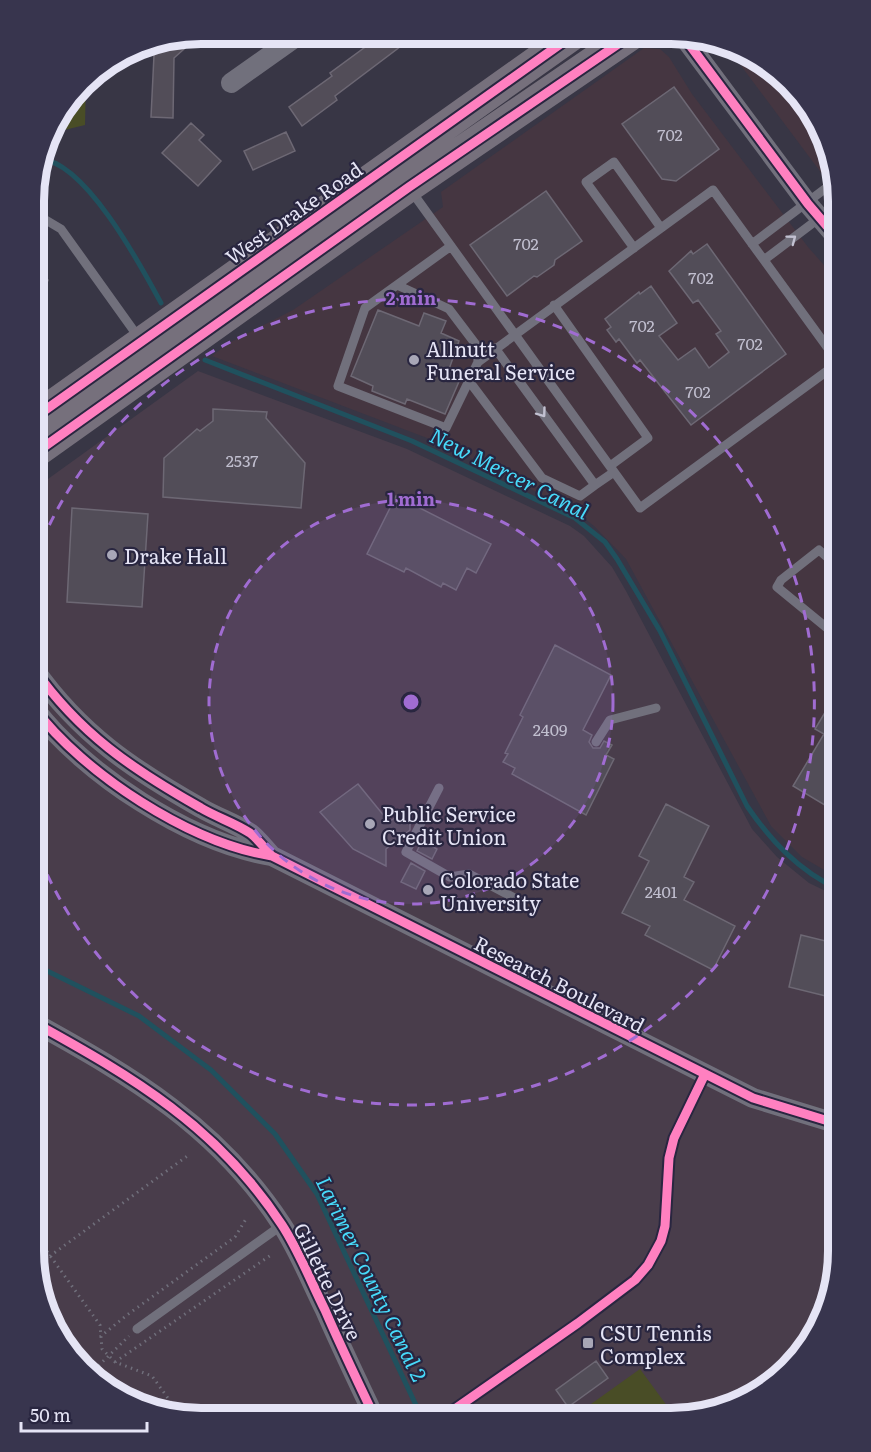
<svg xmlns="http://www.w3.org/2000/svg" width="871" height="1452" viewBox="0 0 871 1452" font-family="Literata,serif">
	<rect width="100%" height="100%" fill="#383645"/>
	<!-- commercial -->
	<path fill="#453641" d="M719 44 781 74 825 137 837 194 739 63Z
		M644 48 660 49 669 57 692 94 808 247 838 281V878L802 857 771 826 626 559 594 526 580 515 448 446 212 356 227 344 293 310 443 207 441 192Z"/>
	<!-- education -->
	<path fill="#493d4b" d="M198 371 407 449 570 526 584 536 612 567 626 591 752 829 777 857 809 883 838 897V1263L804 1353 734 1406 671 1419 178 1418 98 1384 46 1315 33 1252 34 489Z"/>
	<!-- park -->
	<path fill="#494d26" d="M86 80 85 125 48 134 50 126Z
		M640 1369 676 1418 570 1419Z"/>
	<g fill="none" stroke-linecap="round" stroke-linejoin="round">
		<!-- stream -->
		<path stroke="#20515e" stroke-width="5" d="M40 159C85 161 141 266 161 303
			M205 360 412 441 575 518 605 542 617 559 660 631 747 806C771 841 799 871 838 889
			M33 964 139 1016 211 1070 275 1134 317 1194 422 1418"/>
	</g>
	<!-- building -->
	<path fill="#524d58" stroke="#6d6874" stroke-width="1.5" d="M202 33 174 58 173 118 151 117 154 55 145 44Z
		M383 34H417L335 96 337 100 302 126 289 107 332 76 330 73Z
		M674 87 719 149 676 181 662 179 622 124Z
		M191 123 204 135 199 140 221 161 198 186 162 153Z
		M286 132 295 151 253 170 244 151Z
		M546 191 582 241 555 260 554 265 537 277 534 276 507 296 470 245Z
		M707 244 786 354 691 425 640 360 637 363 619 339 616 342 607 330 611 327 605 319 639 292 640 294 651 286 677 323 659 336 678 360 695 348 709 368 729 352 716 334 721 331 698 300 693 303 669 271 691 251 693 254Z
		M34 260 48 280 35 313H34Z
		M378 310 419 326 424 313 446 321 441 333 459 341 448 372 461 377 445 414 407 399 405 404 372 391 373 386 351 376Z
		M213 409 267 412 266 418 305 463 301 508 163 497 164 458 197 429 200 431 213 421Z
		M396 496 491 544 476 573 467 568 456 590 443 583 441 587 406 568 404 572 367 554Z
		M72 508 148 514 142 607 67 602Z
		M555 645 611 675 583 730 592 735 589 742 593 748H600L604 741 612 745 606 755 614 759 586 815 512 774 515 768 503 762 508 754 505 753 523 717 520 715Z
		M838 691V813L793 786 824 734 815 729Z
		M358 784 389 822 404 811 410 820V830L386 849V866L353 849 320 812Z
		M666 804 709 826 684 877 694 882 684 900 735 926 713 970 645 935 650 926 622 913 649 861 639 856Z
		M422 841 437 849 432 859 417 851Z
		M411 863 425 871 416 889 401 882Z
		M801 935 838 944V999L789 987Z
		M596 1361 608 1378 568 1407 556 1390Z"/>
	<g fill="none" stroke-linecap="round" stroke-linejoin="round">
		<!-- path -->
		<path stroke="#706f7b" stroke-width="3" stroke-dasharray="1.5 4.5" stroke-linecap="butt" d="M33 1232 100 1325 102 1349 115 1362 152 1376 178 1412 177 1417
			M37 1269 50 1256 190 1154
			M100 1337 127 1315 235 1237 246 1219
			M115 1362 271 1255
			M90 1374 129 1336"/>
		<!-- lane -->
		<path stroke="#71707c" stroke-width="9" d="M412 192 640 508 838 363
			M34 213 61 229 139 338
			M752 244 834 182
			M451 246 365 308 338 386 446 428 478 362 713 190 838 362
			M634 248 586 182 614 162 661 228
			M764 260 838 204
			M397 285 449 309 477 346 478 362
			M554 305 648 438 610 466
			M469 381 542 478 580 496 595 485 495 348
			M595 485 614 472
			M838 637 777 587 781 580 819 550 838 567
			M596 742 610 720 656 708
			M439 788 406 852 450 877 469 874 520 901
			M137 1329 282 1225
			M442 1418 578 1323 635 1280 648 1265 661 1241 665 1226 669 1158 674 1138 704 1076"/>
		<!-- street -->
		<path stroke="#71707c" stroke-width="20" d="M683 36 808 204 838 239
			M231 83 300 34
			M34 669C80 734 132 769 201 808 216 817 235 823 250 833 258 839 265 849 272 856
			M34 708C84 774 190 843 272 856L753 1098 838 1124
			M33 1022C133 1077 218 1127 282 1225 299 1251 311 1282 325 1310 341 1347 358 1382 375 1418"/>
		<!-- primary -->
		<path stroke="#76707c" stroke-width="30" d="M34 418 573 35
			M34 454 409 187 630 36"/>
		<!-- cycleway casing -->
		<g stroke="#292640" stroke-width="13">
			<path id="cycleway" d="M683 36 808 204 838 239
				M34 418 573 35
				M34 454 409 187 630 36
				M34 669C80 734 132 769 201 808 216 817 235 823 250 833 258 839 265 849 272 856
				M34 708C84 774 190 843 272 856L753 1098 838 1124
				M33 1022C133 1077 218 1127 282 1225 299 1251 311 1282 325 1310 341 1347 358 1382 375 1418
				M442 1418 578 1323 635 1280 648 1265 661 1241 665 1226 669 1158 674 1138 704 1076"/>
		</g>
		<!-- cycleway -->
		<use href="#cycleway" stroke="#ff80c0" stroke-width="9"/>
	</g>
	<!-- one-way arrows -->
	<defs><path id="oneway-chevron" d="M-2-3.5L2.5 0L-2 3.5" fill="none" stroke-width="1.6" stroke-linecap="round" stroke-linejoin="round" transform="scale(1.5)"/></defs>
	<g stroke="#c2c1d1">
		<use href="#oneway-chevron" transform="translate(792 239) rotate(-37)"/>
		<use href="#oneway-chevron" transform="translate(542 413) rotate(54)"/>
	</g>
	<!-- distance rings -->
	<circle cx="411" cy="702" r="202" fill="#a06cd2" fill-opacity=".12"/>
	<g fill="none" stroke="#a06cd2" stroke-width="3" stroke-dasharray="10 8">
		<circle cx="411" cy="702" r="202"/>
		<path d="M35 558A403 403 0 1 1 35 846"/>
	</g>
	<!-- markers -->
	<g fill="#a8a7b7" stroke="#292640" stroke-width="2">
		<circle cx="414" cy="360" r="6"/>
		<circle cx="112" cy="555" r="6"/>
		<circle cx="370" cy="824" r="6"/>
		<circle cx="428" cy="890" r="6"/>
		<rect x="582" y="1337" width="12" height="12" rx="3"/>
	</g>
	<g text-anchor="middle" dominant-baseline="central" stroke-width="4.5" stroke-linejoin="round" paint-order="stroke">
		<!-- number labels -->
		<g font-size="16" fill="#c0bece">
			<text x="670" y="134">702</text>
			<text x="526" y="243">702</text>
			<text x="701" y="277">702</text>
			<text x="642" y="325">702</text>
			<text x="750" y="343">702</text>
			<text x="698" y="391">702</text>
			<text x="242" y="460">2537</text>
			<text x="550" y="729">2409</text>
			<text x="661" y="891">2401</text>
		</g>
		<!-- street labels -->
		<g font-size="20" fill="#e5e4f5" stroke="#292640">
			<text transform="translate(293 212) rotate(-35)">West Drake Road</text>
			<text transform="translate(560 983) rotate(27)">Research Boulevard</text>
			<text transform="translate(329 1281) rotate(64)">Gillette Drive</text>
		</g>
		<!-- poi labels -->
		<g font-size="20" fill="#e5e4f5" stroke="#292640" text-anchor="start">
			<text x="426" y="348">Allnutt<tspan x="426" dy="23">Funeral Service</tspan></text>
			<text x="124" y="555">Drake Hall</text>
			<text x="382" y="813">Public Service<tspan x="382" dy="23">Credit Union</tspan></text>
			<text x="440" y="879">Colorado State<tspan x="440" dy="23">University</tspan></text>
			<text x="600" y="1332">CSU Tennis<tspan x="600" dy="23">Complex</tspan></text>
		</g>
		<!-- water labels -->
		<g font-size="21" font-style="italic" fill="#47dafa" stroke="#292640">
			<text transform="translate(510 472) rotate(27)">New Mercer Canal</text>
			<text transform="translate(373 1278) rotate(64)">Larimer County Canal 2</text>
		</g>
	</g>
	<!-- crop -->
	<path d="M0 0H871V1452H0ZM201 44H671A157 157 0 0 1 828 201V1251A157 157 0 0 1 671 1408H201A157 157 0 0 1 44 1251V201A157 157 0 0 1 201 44Z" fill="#38354e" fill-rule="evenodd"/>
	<path fill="none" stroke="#e5e4f5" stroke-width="8" d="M201 44H671A157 157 0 0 1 828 201V1251A157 157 0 0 1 671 1408H201A157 157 0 0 1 44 1251V201A157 157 0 0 1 201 44Z"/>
	<circle cx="411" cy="702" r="9" fill="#a06cd2" stroke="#292640" stroke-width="3"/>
	<g font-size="18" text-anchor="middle" font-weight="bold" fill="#a06cd2" stroke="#292640" stroke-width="4.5" stroke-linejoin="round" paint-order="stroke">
		<text x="411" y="305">2 min</text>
		<text x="411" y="506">1 min</text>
	</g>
	<!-- scale -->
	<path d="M21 1422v9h126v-9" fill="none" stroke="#e5e4f5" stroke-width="3"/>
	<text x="30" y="1422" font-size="18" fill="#e5e4f5" stroke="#292640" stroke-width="4.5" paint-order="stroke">50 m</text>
</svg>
